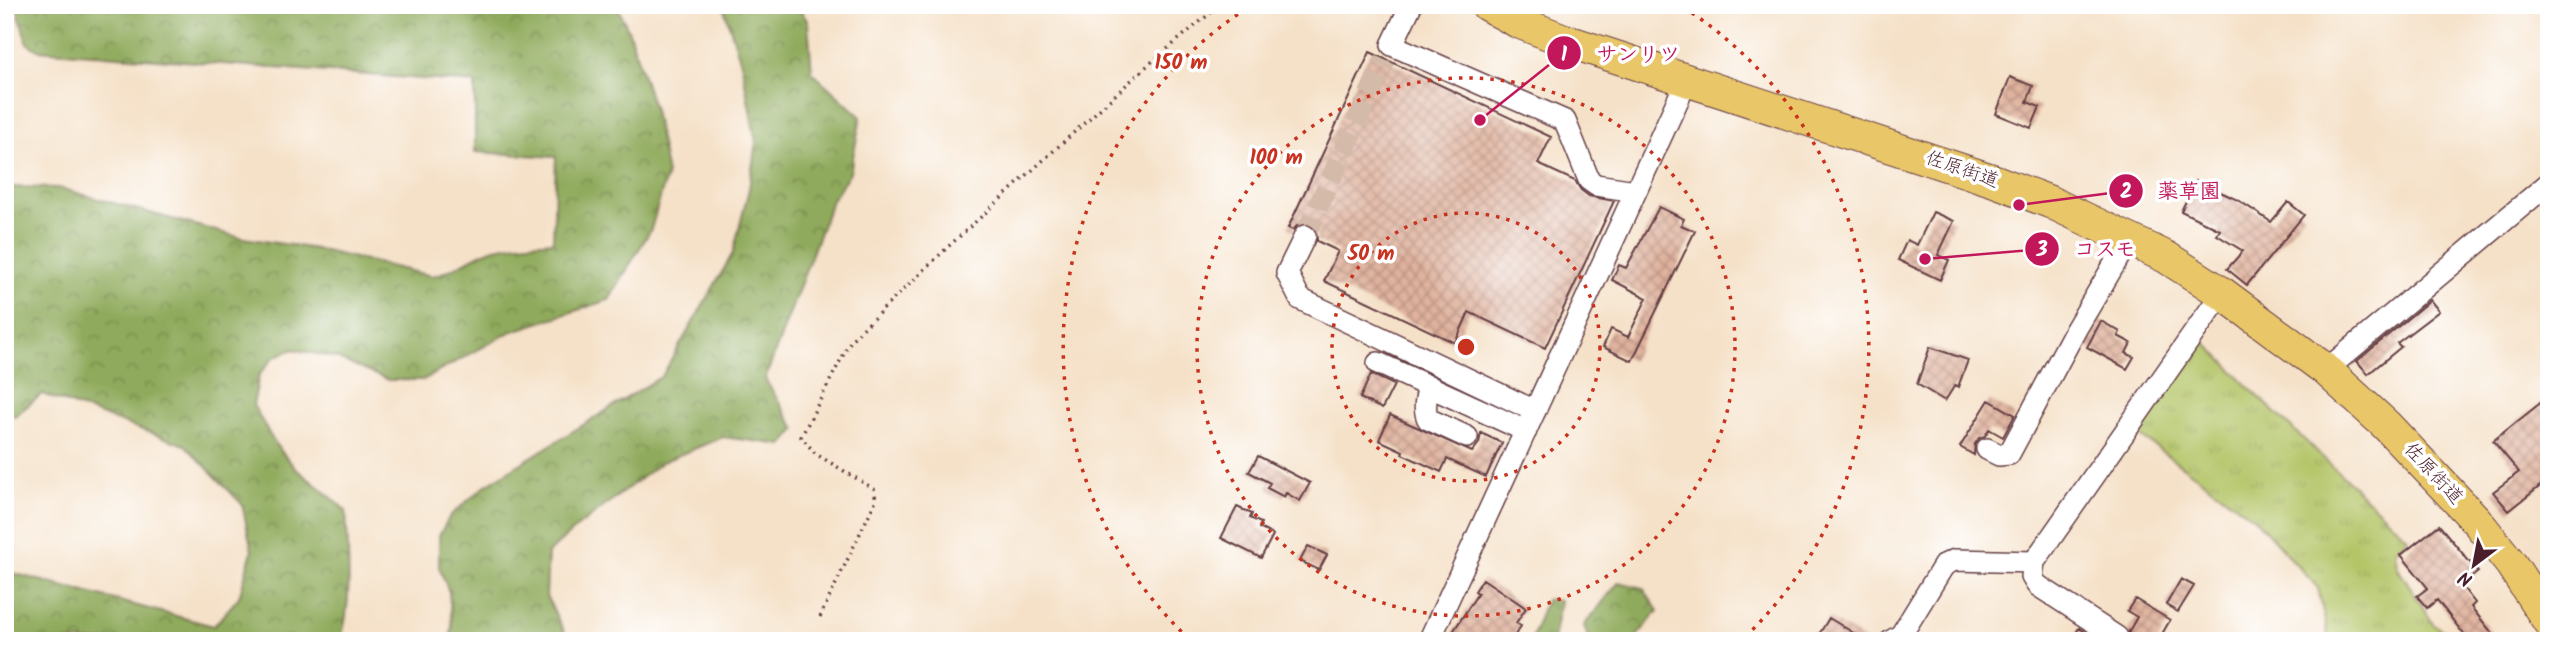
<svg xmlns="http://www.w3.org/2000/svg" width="2554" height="646" viewBox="0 0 2554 646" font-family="Kalam,'Klee One',sans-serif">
	<defs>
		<pattern id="grass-tufts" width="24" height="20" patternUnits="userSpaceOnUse" patternTransform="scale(1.75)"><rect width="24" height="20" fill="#b4c568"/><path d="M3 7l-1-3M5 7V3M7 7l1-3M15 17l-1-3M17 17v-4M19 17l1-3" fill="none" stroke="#9ca95a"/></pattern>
		<pattern id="forest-crowns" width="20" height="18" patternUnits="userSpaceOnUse" patternTransform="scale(1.75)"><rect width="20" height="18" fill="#8faa5c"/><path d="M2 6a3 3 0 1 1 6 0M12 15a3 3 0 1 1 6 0" fill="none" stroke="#778a4c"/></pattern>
		<pattern id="building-cross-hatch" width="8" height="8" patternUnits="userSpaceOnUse" patternTransform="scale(1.75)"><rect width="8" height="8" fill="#e0b39e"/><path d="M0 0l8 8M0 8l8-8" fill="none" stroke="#b89181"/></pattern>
	</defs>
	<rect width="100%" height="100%" fill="#fff"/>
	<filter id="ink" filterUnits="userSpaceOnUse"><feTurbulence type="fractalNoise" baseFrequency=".0143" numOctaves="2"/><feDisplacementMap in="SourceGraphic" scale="14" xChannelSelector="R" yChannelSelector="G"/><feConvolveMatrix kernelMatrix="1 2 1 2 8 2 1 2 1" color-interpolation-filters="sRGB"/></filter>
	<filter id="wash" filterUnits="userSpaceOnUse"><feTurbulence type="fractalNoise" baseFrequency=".00686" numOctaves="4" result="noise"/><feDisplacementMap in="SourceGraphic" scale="28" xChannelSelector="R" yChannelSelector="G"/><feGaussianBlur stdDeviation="1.57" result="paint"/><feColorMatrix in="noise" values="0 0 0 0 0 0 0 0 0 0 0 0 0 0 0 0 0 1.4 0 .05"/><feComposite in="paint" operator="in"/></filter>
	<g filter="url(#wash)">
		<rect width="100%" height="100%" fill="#f5e1c8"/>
		<!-- grass -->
		<path fill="url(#grass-tufts)" stroke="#7f724a" stroke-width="2" d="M2201 338 2258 396 2408 538 2395 551 2397 566 2434 625 2460 641H2329L2318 588 2254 518 2135 432Z"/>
		<!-- forest -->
		<path fill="url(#forest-crowns)" stroke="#6c6444" stroke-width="2" d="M16 5H617L629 32 654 110 667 174 651 229 609 300 510 332 423 380H388L336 358 293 349 274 357 259 375 253 405 275 444 296 469 331 497 346 511C348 550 353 604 340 641H5V571L214 626 239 597 252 551 242 504 185 445 42 394 15 416 5 413V219L13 218 7 187 59 188 238 237 316 249 432 276C453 272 471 256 492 249 512 243 533 243 553 241L556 157 475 152V83L38 50 27 43Z
			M723 5H797L808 22 812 72 861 117 850 172 832 200 765 379 796 430 783 445 723 437 662 462 576 528 548 553 546 596 569 641H449L452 629 449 592 439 567V536L450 516 486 485 662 376 733 253 749 189 756 142 742 66Z
			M1619 582 1643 588 1658 611 1633 641H1589L1584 625Z
			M1546 599 1560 601 1553 641H1531Z"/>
		<g id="blocks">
			<!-- building -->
			<path fill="url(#building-cross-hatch)" d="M1370 52 1551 137 1538 164 1575 181 1581 190 1589 196 1614 201 1545 348 1469 312 1455 343 1324 281 1338 251 1317 241 1316 229 1310 224 1298 225 1293 230 1288 228Z
				M2010 77 2033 86 2027 102 2040 107 2031 128 1996 114Z
				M2196 181 2238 200 2271 222 2288 202 2304 215 2247 285 2227 269 2243 251 2217 235 2220 230 2181 211Z
				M1659 207 1684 219 1681 225 1695 231 1632 361 1603 347 1611 329 1628 337 1647 298 1612 280 1619 265 1626 268Z
				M1933 212 1954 221 1938 255 1949 260 1940 280 1898 260 1907 240 1917 245Z
				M2430 300 2439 311 2397 343 2401 347 2368 374 2357 361Z
				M2101 321 2120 332 2118 336 2131 343 2126 353 2134 357 2127 369 2087 347Z
				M1930 347 1968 360 1958 387 1955 385 1945 401 1917 384Z
				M1371 374 1394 385 1382 409 1360 398Z
				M2549 396V479L2509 511 2493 492 2519 472 2493 441Z
				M1989 400 2015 415 2003 437 1989 429 1985 436 1979 438 1975 444 1974 455 1960 447Z
				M1390 415 1472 452 1479 443 1481 433 1502 443 1486 477 1447 459 1441 472 1402 454 1403 451 1379 440Z
				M1258 456 1310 483 1300 501 1286 493 1284 497 1267 488 1270 483 1249 472Z
				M1237 507 1252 514 1250 518 1261 523 1259 528 1273 535 1261 558 1221 538Z
				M2439 525 2478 572 2461 585 2475 603 2471 607 2493 634 2484 641H2469L2437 600 2427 608 2417 596 2428 588 2401 555Z
				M1308 546 1327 555 1319 570 1300 561Z
				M1483 579 1526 608 1516 623 1521 626 1511 641H1447L1478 593 1475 591Z
				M2181 579 2194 586 2178 612 2166 605Z
				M2135 599 2170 620 2158 641H2129V631L2137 617 2127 611Z
				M1829 618 1867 641H1815Z
				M2079 628 2099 641H2071Z"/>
		</g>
	</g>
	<g filter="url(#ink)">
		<use href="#blocks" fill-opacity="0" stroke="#643c43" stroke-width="2"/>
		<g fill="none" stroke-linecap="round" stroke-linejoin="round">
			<!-- minor-tunnel -->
			<path stroke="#d3baa9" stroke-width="21" stroke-dasharray="21 10" stroke-linecap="butt" d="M1305 236 1385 60"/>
			<!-- minor casing -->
			<g stroke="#643c43" stroke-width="24">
				<path id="minor" d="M1411 5 1392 45 1565 121 1589 180 1596 185 1636 191
					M1305 236 1287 273 1300 299 1535 411
					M1378 363 1526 431
					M2326 370 2549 183
					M1429 386C1426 397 1423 409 1428 419L1467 437
					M1987 449 1999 455 2009 454 2076 329 2130 238
					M1429 641 1687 80
					M1891 641 1901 635 1944 565 1955 560 2034 562
					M2115 641 2117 637 2037 585 2032 577 2034 562 2222 293"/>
			</g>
			<!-- highway casing -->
			<g stroke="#643c43" stroke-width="34">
				<path id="highway" d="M1487 5 1518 22 1564 40 1995 181 2050 202 2166 257 2222 293 2326 370 2386 425 2476 520 2511 564 2549 622"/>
			</g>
			<!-- path -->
			<path stroke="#643c43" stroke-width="3.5" stroke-dasharray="2 5" stroke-linecap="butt" d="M820 617 876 500 874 489 816 454 801 437 851 340 950 245 1147 66 1220 5"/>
			<!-- minor -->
			<use href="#minor" stroke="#fff" stroke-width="21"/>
			<!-- highway -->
			<use href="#highway" stroke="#e9c769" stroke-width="32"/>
		</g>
	</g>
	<!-- distance rings -->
	<g fill="none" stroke="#c8321e" stroke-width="3.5" stroke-dasharray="3.5 7">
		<circle cx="1466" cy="347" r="134"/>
		<circle cx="1466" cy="347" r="269"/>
		<path d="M1189 639A403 403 0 0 1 1249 7M1683 7A403 403 0 0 1 1743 639"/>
	</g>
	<g text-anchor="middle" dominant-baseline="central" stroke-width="7" stroke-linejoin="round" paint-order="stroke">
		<!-- street labels -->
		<g font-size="19" fill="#4a1f2b" stroke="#fff">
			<text transform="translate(1962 170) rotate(19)">佐原街道</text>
			<text transform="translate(2433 474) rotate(47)">佐原街道</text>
		</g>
	</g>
	<circle cx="1466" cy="347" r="10" fill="#c8321e" stroke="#fff" stroke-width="3.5"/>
	<g font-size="21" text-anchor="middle" font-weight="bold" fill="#c8321e" stroke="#fff" stroke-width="7" stroke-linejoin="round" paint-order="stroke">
		<text x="1181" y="69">150 m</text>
		<text x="1276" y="164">100 m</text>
		<text x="1371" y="260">50 m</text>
	</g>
	<!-- callouts -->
	<path fill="none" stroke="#c2185b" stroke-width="2.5" d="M1480 120L1564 53M2019 205L2126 191M1925 259L2042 249"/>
	<g fill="#c2185b" stroke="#fff" stroke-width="2.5">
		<circle cx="1480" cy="120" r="7"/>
		<circle cx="2019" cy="205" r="7"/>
		<circle cx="1925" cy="259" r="7"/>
		<circle cx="1564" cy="53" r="18"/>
		<circle cx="2126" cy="191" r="18"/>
		<circle cx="2042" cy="249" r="18"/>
	</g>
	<g font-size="21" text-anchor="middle" font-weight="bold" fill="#fff">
		<text x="1564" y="61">1</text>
		<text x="2126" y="198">2</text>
		<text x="2042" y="256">3</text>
	</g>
	<g font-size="21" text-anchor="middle" font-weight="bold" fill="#c2185b" stroke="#fff" stroke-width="7" stroke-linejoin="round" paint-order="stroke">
		<text x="1638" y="61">サンリツ</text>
		<text x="2189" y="198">薬草園</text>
		<text x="2105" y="256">コスモ</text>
	</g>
	<!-- margin -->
	<rect width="2554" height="646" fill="none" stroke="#fff" stroke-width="28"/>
	<!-- north arrow -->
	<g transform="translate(2474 565) rotate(212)" stroke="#ffffff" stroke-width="5" paint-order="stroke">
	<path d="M0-5L12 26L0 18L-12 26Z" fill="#4a1f2b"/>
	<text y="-10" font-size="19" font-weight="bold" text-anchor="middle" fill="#4a1f2b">N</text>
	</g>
</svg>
